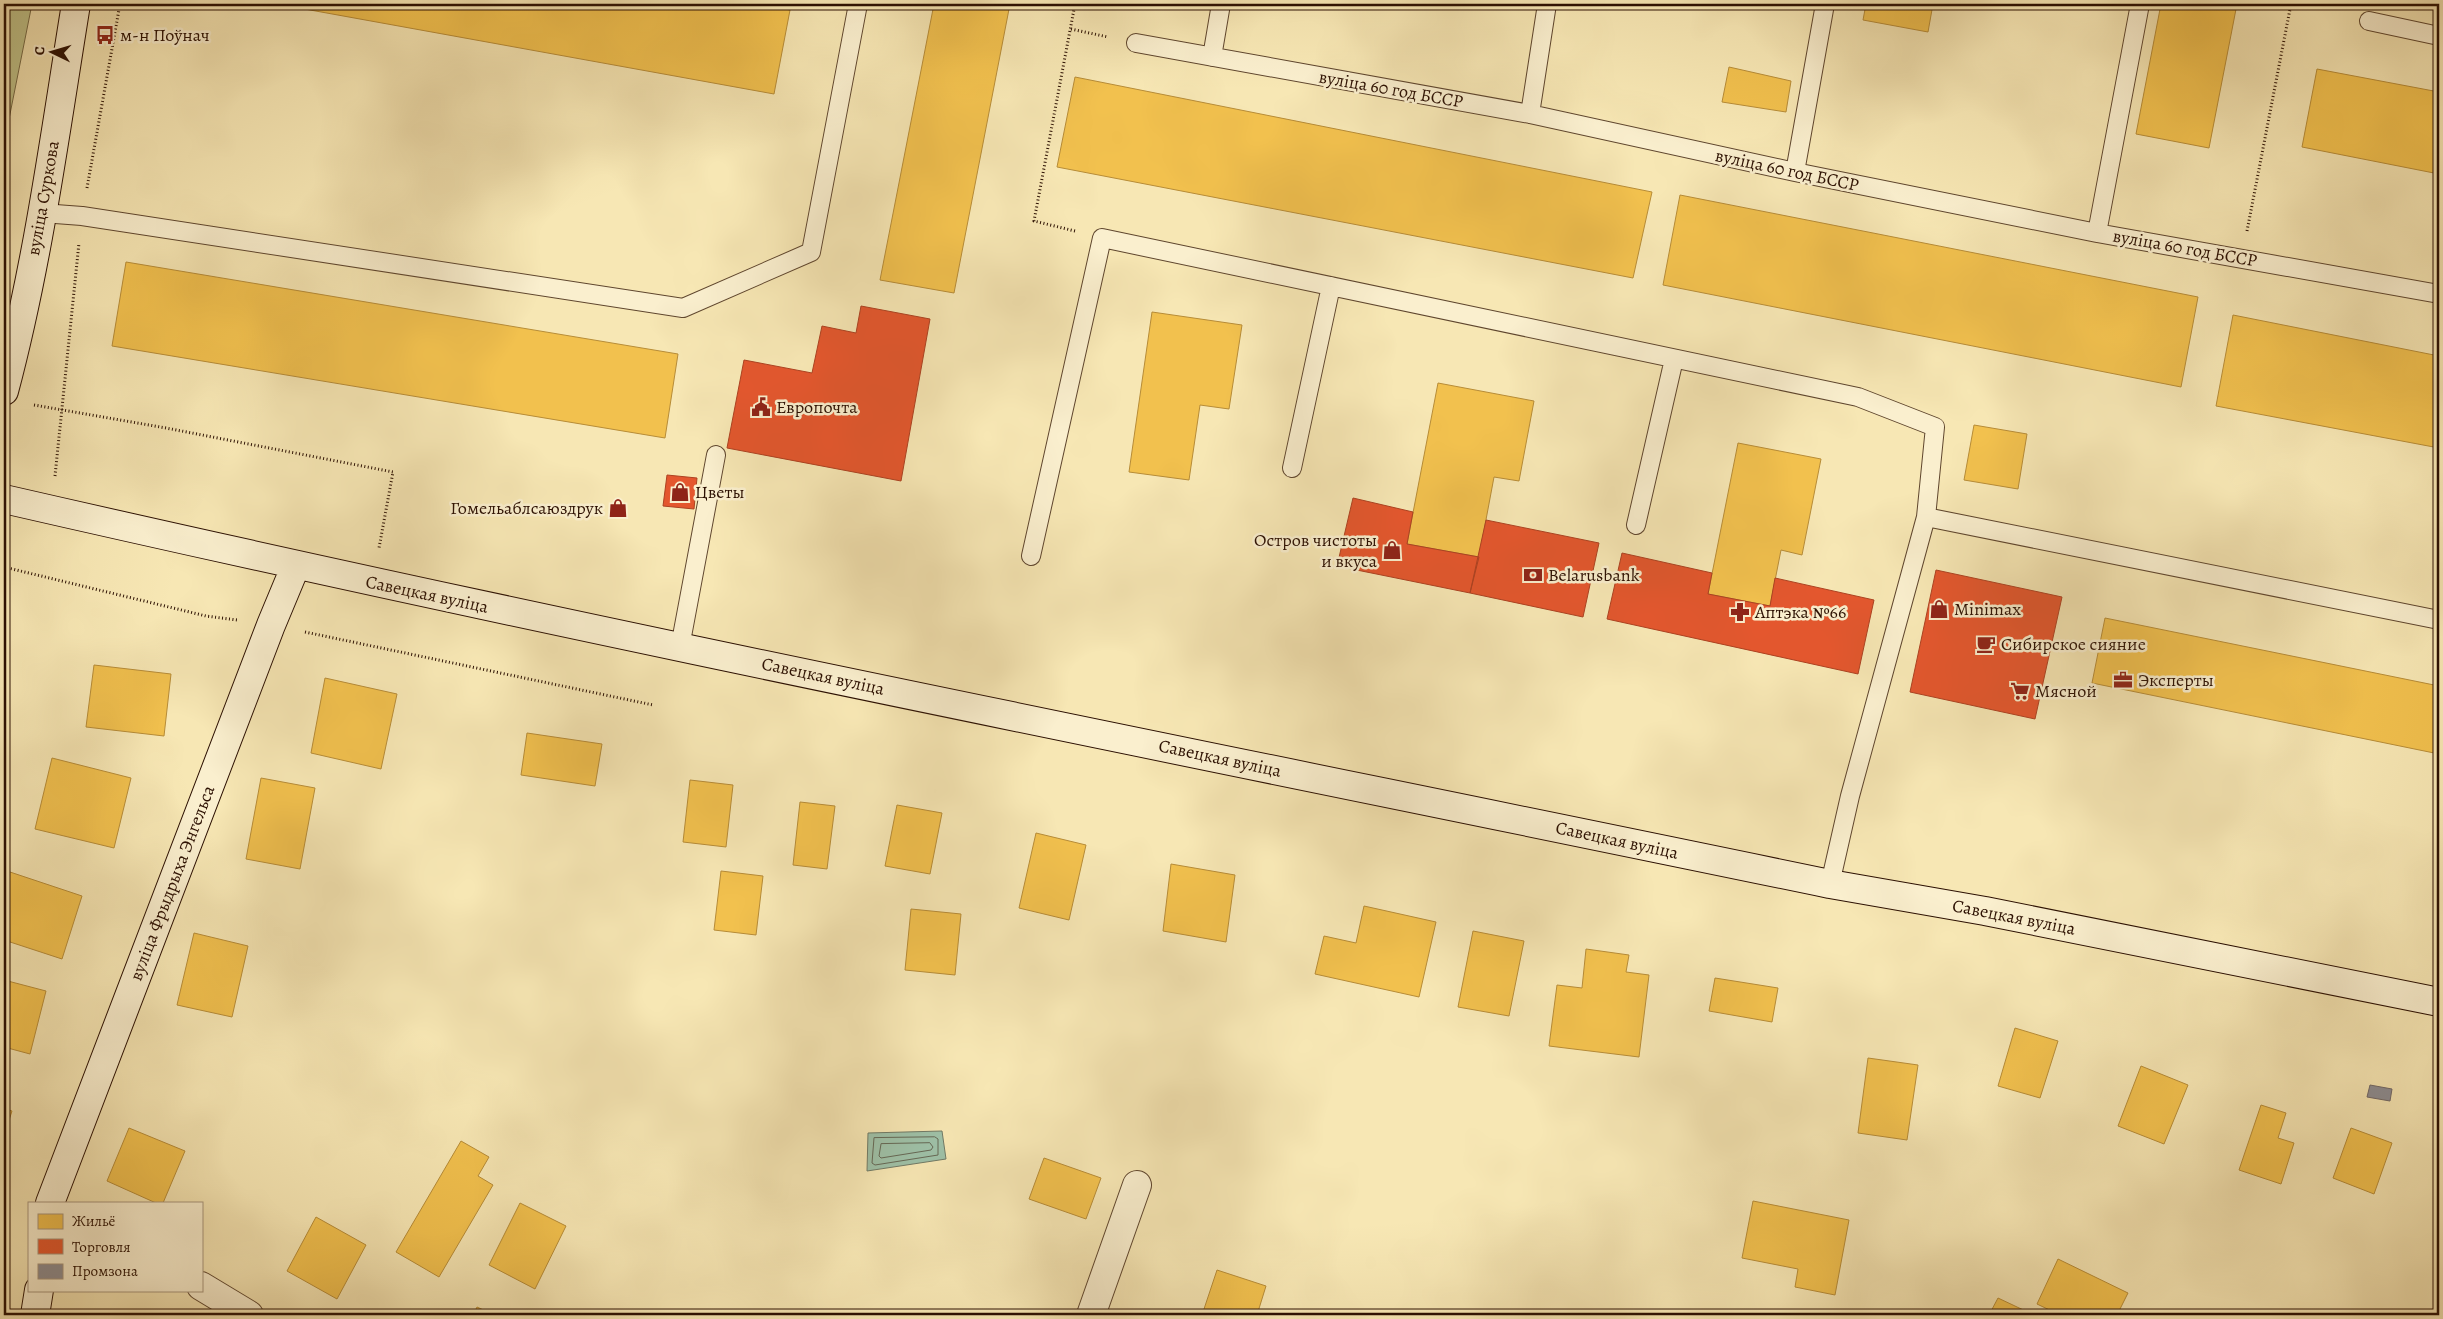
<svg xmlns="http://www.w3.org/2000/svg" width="2443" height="1319" viewBox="0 0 2443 1319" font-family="Alegreya,serif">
	<rect width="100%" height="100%" fill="#f7e7b4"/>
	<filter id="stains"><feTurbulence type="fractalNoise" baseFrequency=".004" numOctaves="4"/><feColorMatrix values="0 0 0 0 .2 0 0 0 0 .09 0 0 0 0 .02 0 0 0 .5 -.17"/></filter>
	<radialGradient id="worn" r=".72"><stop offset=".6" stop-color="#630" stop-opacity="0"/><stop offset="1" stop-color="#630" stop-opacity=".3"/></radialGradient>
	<!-- green -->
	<path fill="#c1c48a" stroke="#766a46" d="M4 4H32L4 144Z"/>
	<!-- water -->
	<path fill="#9ec1a8" stroke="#707a66" d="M942 1131 946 1159 867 1171 868 1133Z"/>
	<!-- homes -->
	<path fill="#f2c14e" stroke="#b78c37" d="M277 4H755L790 10 774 94Z
		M934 4H1010L954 293 880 280Z
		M1866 4H1933L1928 32 1863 20Z
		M2161 4H2237L2209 148 2136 134Z
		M1729 67 1791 81 1786 112 1722 102Z
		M2317 69 2439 92V174L2302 147Z
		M1075 77 1652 192 1633 278 1057 167Z
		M1680 195 2198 297 2181 387 1663 285Z
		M126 262 678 354 665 438 112 346Z
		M1152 312 1242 325 1229 409 1200 405 1189 480 1129 472Z
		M2233 315 2439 356V448L2216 406Z
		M1438 383 1534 401 1519 481 1494 477 1479 557 1407 544Z
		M1974 425 2027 434 2018 489 1964 480Z
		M1738 443 1821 459 1802 555 1781 550 1770 606 1708 594Z
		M2105 618 2439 686V754L2092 683Z
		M94 665 171 674 164 736 86 727Z
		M325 678 397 694 381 769 311 753Z
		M527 733 602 744 595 786 521 775Z
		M52 758 131 778 114 848 35 829Z
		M261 778 315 788 300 869 246 859Z
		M690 780 733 785 726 847 683 842Z
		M800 802 835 806 827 869 793 865Z
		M897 805 942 813 930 874 885 866Z
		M1036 833 1086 845 1069 920 1019 908Z
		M1171 864 1235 875 1226 942 1163 931Z
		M4 870 82 896 62 959 4 940Z
		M721 871 763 876 756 935 714 930Z
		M1364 906 1436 922 1419 997 1315 974 1324 936 1356 943Z
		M911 909 961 914 955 975 905 970Z
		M1473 931 1524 941 1509 1016 1458 1007Z
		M194 933 248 946 232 1017 177 1005Z
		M1586 949 1629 955 1626 972 1649 975 1639 1057 1549 1046 1557 985 1582 988Z
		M1715 978 1778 988 1772 1022 1709 1011Z
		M4 980 46 991 30 1054 4 1047Z
		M2015 1028 2058 1041 2040 1098 1998 1086Z
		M1868 1058 1918 1065 1907 1140 1858 1133Z
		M2141 1066 2188 1085 2164 1144 2118 1126Z
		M2261 1105 2286 1113 2278 1138 2294 1143 2281 1184 2239 1170Z
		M4 1108 12 1111 4 1136Z
		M129 1128 185 1151 163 1203H156L107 1181Z
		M2351 1128 2392 1143 2374 1194 2333 1178Z
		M461 1141 489 1157 478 1176 493 1185 439 1277 396 1252Z
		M1044 1158 1101 1178 1086 1219 1029 1199Z
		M1753 1201 1849 1220 1835 1295 1795 1287 1798 1269 1742 1258Z
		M520 1203 566 1226 535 1289 489 1265Z
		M316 1217 366 1245 337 1299 287 1271Z
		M2058 1259 2128 1293 2117 1315H2060L2037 1304Z
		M1217 1270 1266 1286 1257 1315H1202Z
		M1998 1298 2034 1315H1989Z
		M477 1307 494 1315H473Z"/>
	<!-- shops -->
	<path fill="#e4572e" stroke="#ad4221" d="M861 306 930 319 901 481 727 448 744 360 812 373 822 326 856 333Z
		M667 475 697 478 694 509 663 506Z
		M1353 498 1413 512 1407 544 1479 557 1470 593 1337 566Z
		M1486 520 1599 543 1583 617 1470 593Z
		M1622 553 1712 573 1708 594 1770 606 1775 578 1874 600 1858 674 1607 619Z
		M1936 570 2062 597 2035 719 1910 692Z"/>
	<!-- industry -->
	<path fill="#8d8d92" stroke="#706867" d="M2370 1085 2392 1089 2390 1101 2367 1097Z"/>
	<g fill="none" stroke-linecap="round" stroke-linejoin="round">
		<!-- shore -->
		<path stroke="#656855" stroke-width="1" d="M935 1137 938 1139V1155L875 1165 872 1163 874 1138Z
			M930 1143 933 1147 931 1150 881 1158 879 1156 881 1144Z"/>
		<!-- lane casing -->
		<g stroke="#5f462e" stroke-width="20">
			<path id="lane" d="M2369 21 2439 36
				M1136 43 1530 114 1795 172 2097 233 2439 294
				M1212 57 1221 4
				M1530 114 1547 4
				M1795 172 1825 4
				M42 213 82 216 683 308 811 252 858 4
				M2097 233 2140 4
				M1292 468 1331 286
				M1926 517 2439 620
				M1636 525 1674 359
				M1031 556 1102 238 1858 397 1935 427 1926 517 1850 796 1830 884
				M680 647 716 455"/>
		</g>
		<!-- street casing -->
		<g stroke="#5f462e" stroke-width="30">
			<path id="street" d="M201 1286 249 1315
				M1091 1315 1137 1185"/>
		</g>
		<!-- secondary casing -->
		<g stroke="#2c1002" stroke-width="30">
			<path id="secondary" d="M4 391C38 264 55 133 76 4
				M4 499C610 638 1221 758 1830 884L1985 911 2439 1002
				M50 1203 271 625 296 565
				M35 1315 39 1290"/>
		</g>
		<!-- path -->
		<path stroke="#2c1002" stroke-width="3" stroke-dasharray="1 2.5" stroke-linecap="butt" d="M1071 29 1108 37
			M87 188 120 4
			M1075 231 1034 221 1075 4
			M2247 231 2291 4
			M34 405 166 428 393 472 379 548
			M55 476 79 243
			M4 567 206 616 237 620
			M305 632 653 705"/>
		<!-- lane -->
		<use href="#lane" stroke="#faefce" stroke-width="18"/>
		<!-- street -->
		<use href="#street" stroke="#faefce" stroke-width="28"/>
		<!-- secondary -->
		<use href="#secondary" stroke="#faefce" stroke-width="28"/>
	</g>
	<!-- icons -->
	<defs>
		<g id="bus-bare" transform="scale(1.5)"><path d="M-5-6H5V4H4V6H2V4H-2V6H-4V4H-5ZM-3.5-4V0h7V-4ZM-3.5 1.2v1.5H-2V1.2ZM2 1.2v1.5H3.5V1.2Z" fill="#8f2418" stroke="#faefce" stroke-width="2.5" paint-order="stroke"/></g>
		<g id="civic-bare" transform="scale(1.5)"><path d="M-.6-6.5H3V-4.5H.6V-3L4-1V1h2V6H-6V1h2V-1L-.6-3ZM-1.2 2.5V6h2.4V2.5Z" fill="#8f2418" stroke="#faefce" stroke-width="2.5" paint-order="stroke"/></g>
		<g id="shop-bare" transform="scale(1.5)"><path d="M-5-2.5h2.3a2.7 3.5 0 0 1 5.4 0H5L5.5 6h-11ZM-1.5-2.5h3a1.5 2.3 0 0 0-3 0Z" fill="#8f2418" stroke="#faefce" stroke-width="2.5" paint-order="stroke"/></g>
		<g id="bank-bare" transform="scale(1.5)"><path d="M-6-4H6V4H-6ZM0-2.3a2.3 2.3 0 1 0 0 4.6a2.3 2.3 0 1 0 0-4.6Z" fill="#8f2418" stroke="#faefce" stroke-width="2.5" paint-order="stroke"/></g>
		<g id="pharmacy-bare" transform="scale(1.5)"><path d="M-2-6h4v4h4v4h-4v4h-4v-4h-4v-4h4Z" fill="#8f2418" stroke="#faefce" stroke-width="2.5" paint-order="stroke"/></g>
		<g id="cafe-bare" transform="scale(1.5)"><path d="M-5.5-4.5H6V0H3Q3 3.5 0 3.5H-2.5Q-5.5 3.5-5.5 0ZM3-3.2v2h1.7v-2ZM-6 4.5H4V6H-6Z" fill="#8f2418" stroke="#faefce" stroke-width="2.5" paint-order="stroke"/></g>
		<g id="office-bare" transform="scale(1.5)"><path d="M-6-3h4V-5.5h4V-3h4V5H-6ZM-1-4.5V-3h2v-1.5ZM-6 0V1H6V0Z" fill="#8f2418" stroke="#faefce" stroke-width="2.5" paint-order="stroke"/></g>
		<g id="supermarket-bare" transform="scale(1.5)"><path d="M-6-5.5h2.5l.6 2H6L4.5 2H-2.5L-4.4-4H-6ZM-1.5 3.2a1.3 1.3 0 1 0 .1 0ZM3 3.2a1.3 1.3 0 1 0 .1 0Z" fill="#8f2418" stroke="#faefce" stroke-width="2.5" paint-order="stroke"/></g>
	</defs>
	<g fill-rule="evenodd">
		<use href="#bus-bare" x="105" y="35"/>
		<use href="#civic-bare" x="761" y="407"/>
		<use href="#shop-bare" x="680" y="492"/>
		<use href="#shop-bare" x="618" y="508"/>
		<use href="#shop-bare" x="1392" y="550"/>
		<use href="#bank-bare" x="1533" y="575"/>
		<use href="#shop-bare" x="1939" y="609"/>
		<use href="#pharmacy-bare" x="1740" y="612"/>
		<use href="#cafe-bare" x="1986" y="644"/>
		<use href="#office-bare" x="2123" y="680"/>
		<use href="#supermarket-bare" x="2020" y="691"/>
	</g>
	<g text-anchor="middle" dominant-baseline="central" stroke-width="5" stroke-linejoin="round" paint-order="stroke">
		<!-- poi labels -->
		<g font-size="18" fill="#2c1002" stroke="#faefce" text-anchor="start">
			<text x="120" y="35">м-н Поўнач</text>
			<text x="776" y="407">Европочта</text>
			<text x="695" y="492">Цветы</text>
			<text x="603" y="508" text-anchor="end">Гомельаблсаюздрук</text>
			<text x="1377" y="540" text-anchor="end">Остров чистоты<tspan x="1377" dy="21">и вкуса</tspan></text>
			<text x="1548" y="575">Belarusbank</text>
			<text x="1954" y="609">Minimax</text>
			<text x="1755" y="612">Аптэка №66</text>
			<text x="2001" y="644">Сибирское сияние</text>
			<text x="2138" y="680">Эксперты</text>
			<text x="2035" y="691">Мясной</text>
		</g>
		<!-- street labels -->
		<g font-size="18" fill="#2c1002" stroke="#faefce">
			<text transform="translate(1391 89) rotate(10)">вуліца 60 год БССР</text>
			<text transform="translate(1787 170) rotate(12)">вуліца 60 год БССР</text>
			<text transform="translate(43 198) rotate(-80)">вуліца Суркова</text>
			<text transform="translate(2185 248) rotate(10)">вуліца 60 год БССР</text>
			<text transform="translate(427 594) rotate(12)">Савецкая вуліца</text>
			<text transform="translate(823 676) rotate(12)">Савецкая вуліца</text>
			<text transform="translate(1220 758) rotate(12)">Савецкая вуліца</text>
			<text transform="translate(1617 840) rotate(12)">Савецкая вуліца</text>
			<text transform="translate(172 883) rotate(-69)">вуліца Фрыдрыха Энгельса</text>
			<text transform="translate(2014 917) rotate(11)">Савецкая вуліца</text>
		</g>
	</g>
	<!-- margin -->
	<rect width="2443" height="1319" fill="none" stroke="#f7e7b4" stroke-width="20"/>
	<rect x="5" y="5" width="2433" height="1309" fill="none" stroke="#2c1002" stroke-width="2.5"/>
	<rect x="10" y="10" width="2423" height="1299" fill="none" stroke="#2c1002"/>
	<!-- legend -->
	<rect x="28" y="1202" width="175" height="90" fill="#faefce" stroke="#a8967c"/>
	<rect x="38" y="1214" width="25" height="15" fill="#f2c14e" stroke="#a8967c"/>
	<text x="72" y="1226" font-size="15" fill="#2c1002">Жильё</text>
	<rect x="38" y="1239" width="25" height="15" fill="#e4572e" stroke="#a8967c"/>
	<text x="72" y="1252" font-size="15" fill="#2c1002">Торговля</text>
	<rect x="38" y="1264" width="25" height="15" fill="#8d8d92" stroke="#a8967c"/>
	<text x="72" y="1276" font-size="15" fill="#2c1002">Промзона</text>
	<!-- north arrow -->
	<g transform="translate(52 52) rotate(275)" stroke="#faefce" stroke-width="4" paint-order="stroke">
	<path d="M0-4L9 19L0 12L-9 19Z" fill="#2c1002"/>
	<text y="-8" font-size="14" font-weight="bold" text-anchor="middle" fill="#2c1002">С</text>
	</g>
	<rect width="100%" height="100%" filter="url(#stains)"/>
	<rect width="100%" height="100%" fill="url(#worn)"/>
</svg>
